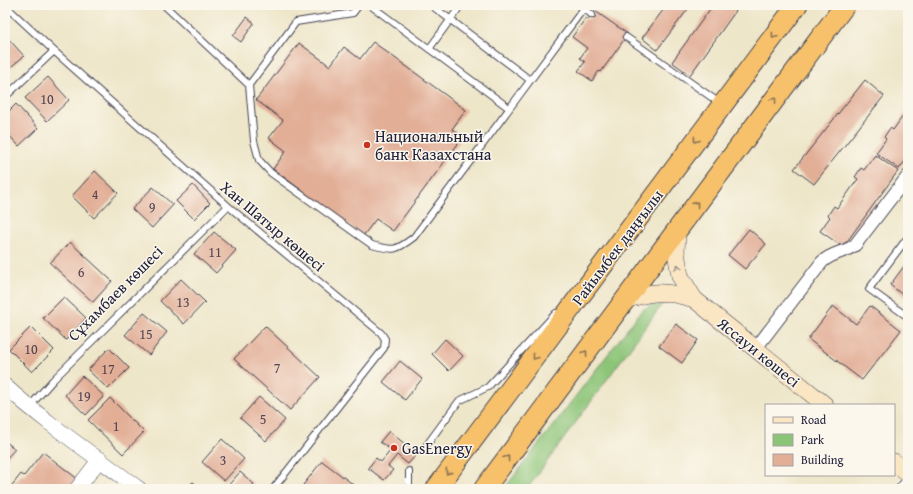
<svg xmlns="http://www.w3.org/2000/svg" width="913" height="494" viewBox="0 0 913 494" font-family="'Gentium Book Plus',serif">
	<rect width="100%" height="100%" fill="#fbf7ec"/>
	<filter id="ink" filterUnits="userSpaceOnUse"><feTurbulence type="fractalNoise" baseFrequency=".025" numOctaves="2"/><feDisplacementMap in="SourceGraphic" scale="8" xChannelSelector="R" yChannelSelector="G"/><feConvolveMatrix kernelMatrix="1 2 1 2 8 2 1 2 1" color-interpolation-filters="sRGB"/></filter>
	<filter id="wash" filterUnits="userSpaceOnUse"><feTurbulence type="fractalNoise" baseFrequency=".012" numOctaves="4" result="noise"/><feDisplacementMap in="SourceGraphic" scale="16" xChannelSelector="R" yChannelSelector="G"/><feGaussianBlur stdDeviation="0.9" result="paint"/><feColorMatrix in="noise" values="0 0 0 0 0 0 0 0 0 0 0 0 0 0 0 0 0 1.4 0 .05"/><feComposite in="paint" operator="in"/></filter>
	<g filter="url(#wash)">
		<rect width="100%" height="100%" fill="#eee6c9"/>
		<!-- green -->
		<path fill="#8dc578" stroke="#58745a" d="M659 301 663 303 527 489H504L642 310Z"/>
		<g id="blocks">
			<!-- building -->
			<path fill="#e2ae96" d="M667 5H691L657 50 642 38Z
				M713 5H740L690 75 672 62Z
				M595 11 628 34 601 72 599 71 592 81 578 71 585 62 580 58 587 48 572 37 586 18 588 20Z
				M247 17 254 23 241 42 233 36Z
				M5 35 24 56 5 72Z
				M373 42 466 110 452 129 463 137 393 231 376 219 363 236 273 169 286 151 269 138 283 120 256 100 299 43 330 66 344 47 360 59Z
				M48 77 69 100 47 121 25 98Z
				M865 80 884 96 814 184 794 169Z
				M16 104 38 128 19 146 5 131V115Z
				M908 109V157L899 169 876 153 886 139 884 137 890 128 893 130Z
				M875 155 898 171 843 247 820 231 830 217 828 215 834 206 837 208 858 179 855 177 861 168 864 170Z
				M95 171 118 193 94 218 72 196Z
				M193 185 210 203 194 219 176 201Z
				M153 187 173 205 152 228 132 209Z
				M749 229 766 244 745 269 728 255Z
				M214 232 236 250 216 273 194 254Z
				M70 242 112 281 93 302 50 263Z
				M908 261V299L890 285Z
				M181 279 205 302 184 324 160 301Z
				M64 297 86 318 66 340 43 318Z
				M833 306 856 324 870 306 901 330 862 380 808 339Z
				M144 313 167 332 149 355 125 335Z
				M676 324 698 340 682 363 659 346Z
				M265 326 320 377 290 410 234 359Z
				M31 327 54 350 32 372 9 349Z
				M445 339 463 356 449 371 432 354Z
				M109 348 129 368 108 389 88 370Z
				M400 361 422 379 405 400 383 382Z
				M82 376 104 396 86 415 65 395Z
				M259 397 285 420 266 441 240 418Z
				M110 398 144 432 123 454 88 420Z
				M389 431 417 454 408 464 397 455 388 466 393 470 384 480 368 468 376 458 381 462 391 450 380 442Z
				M222 439 244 459 224 481 202 462Z
				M5 441 15 449 5 460Z
				M43 452 79 480 72 489H9L21 474 24 476Z
				M322 461 354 485 350 489H300Z
				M240 472 254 484 249 489H225Z
				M193 482 200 489H187Z"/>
		</g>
	</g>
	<g filter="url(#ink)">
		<use href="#blocks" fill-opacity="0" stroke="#413f50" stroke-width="1"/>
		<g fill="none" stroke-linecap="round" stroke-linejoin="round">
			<!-- service casing -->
			<g stroke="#413f50" stroke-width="8">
				<path id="service" d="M6 5 12 12 54 51 228 206 381 333 385 339 384 348 273 489
					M164 5 249 85
					M359 5 353 13 296 22 249 85 254 141 259 160 271 173 372 245C394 251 396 251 414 237L584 8 592 15
					M370 5 509 108
					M431 5 530 80
					M626 37 721 104
					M429 49 461 5
					M5 97 54 51
					M908 237 869 289 908 317
					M30 406 53 380 228 206
					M423 450 459 401 488 387 556 313
					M409 471V489"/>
			</g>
			<!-- minor casing -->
			<g stroke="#413f50" stroke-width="14">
				<path id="minor" d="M756 348 822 262C833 252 844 253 855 245L908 176
					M902 489 908 482"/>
			</g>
			<!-- tertiary casing -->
			<g stroke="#413f50" stroke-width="16">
				<path id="tertiary" d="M5 386C47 424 94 455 139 489
					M77 489 100 459"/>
			</g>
			<!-- secondary casing -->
			<g stroke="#413f50" stroke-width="18">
				<path id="secondary" d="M677 231 676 252 680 276 694 299 825 405
					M625 300C653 291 665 290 694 299
					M894 462 908 474"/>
			</g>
			<!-- trunk casing -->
			<g stroke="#413f50" stroke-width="22">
				<path id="trunk" d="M436 489 797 5
					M484 489 845 5"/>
			</g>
			<!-- service -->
			<use href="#service" stroke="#fff" stroke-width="6"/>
			<!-- minor -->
			<use href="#minor" stroke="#fff" stroke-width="12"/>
			<!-- tertiary -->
			<use href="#tertiary" stroke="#fff" stroke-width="15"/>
			<!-- secondary -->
			<use href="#secondary" stroke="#fbe6c4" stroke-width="17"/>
			<!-- trunk -->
			<use href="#trunk" stroke="#f6c16b" stroke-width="20"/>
		</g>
		<!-- one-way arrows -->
		<defs><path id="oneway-chevron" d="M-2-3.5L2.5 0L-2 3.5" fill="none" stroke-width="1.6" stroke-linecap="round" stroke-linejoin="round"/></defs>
		<g stroke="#8c7253">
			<use href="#oneway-chevron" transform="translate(774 36) rotate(127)"/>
			<use href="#oneway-chevron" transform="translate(774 100) rotate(-53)"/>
			<use href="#oneway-chevron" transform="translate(696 140) rotate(126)"/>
			<use href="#oneway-chevron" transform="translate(696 204) rotate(-53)"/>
			<use href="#oneway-chevron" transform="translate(585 353) rotate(-53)"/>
			<use href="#oneway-chevron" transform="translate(535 357) rotate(127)"/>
			<use href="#oneway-chevron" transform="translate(507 458) rotate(-53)"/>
			<use href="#oneway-chevron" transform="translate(448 472) rotate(127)"/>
		</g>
		<use stroke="#998e86" href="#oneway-chevron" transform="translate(678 267) rotate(-100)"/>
	</g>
	<!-- markers -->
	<g fill="#c8321e" stroke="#fbf7ec" stroke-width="1.5">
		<circle cx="367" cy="145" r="4"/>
		<circle cx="394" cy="448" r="4"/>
	</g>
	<g text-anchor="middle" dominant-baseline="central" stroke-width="3" stroke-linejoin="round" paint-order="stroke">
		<!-- number labels -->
		<g font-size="14" fill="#524552">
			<text x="47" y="99">10</text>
			<text x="95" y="194">4</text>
			<text x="152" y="207">9</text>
			<text x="215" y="252">11</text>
			<text x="81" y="272">6</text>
			<text x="183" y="302">13</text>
			<text x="146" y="334">15</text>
			<text x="31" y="349">10</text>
			<text x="277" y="368">7</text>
			<text x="108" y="369">17</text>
			<text x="84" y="396">19</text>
			<text x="263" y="419">5</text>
			<text x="116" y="426">1</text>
			<text x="223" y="460">3</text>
		</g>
		<!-- poi labels -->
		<g font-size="16" fill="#22223b" stroke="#fbf7ec" text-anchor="start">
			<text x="375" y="136">Национальный<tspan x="375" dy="18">банк Казахстана</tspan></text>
			<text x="402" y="448">GasEnergy</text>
		</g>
		<!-- street labels -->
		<g font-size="16" fill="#22223b" stroke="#fbf7ec">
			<text transform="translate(273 226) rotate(40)">Хан Шатыр көшесі</text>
			<text transform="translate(617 247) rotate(-53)">Райымбек даңғылы</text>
			<text transform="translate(115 293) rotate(-45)">Сұхамбаев көшесі</text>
			<text transform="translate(759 352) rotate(39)">Яссауи көшесі</text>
		</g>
	</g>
	<!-- margin -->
	<rect width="913" height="494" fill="none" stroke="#fbf7ec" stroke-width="20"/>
	<!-- legend -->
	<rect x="765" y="404" width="130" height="72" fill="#fbf7ec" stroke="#a4a2a5"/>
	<rect x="773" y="417" width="20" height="6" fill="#fbe6c4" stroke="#a4a2a5"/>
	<text x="801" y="424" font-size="12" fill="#22223b">Road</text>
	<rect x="773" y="434" width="20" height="12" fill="#8dc578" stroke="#a4a2a5"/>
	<text x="801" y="444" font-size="12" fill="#22223b">Park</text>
	<rect x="773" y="454" width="20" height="12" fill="#e2ae96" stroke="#a4a2a5"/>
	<text x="801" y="464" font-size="12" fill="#22223b">Building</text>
</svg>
